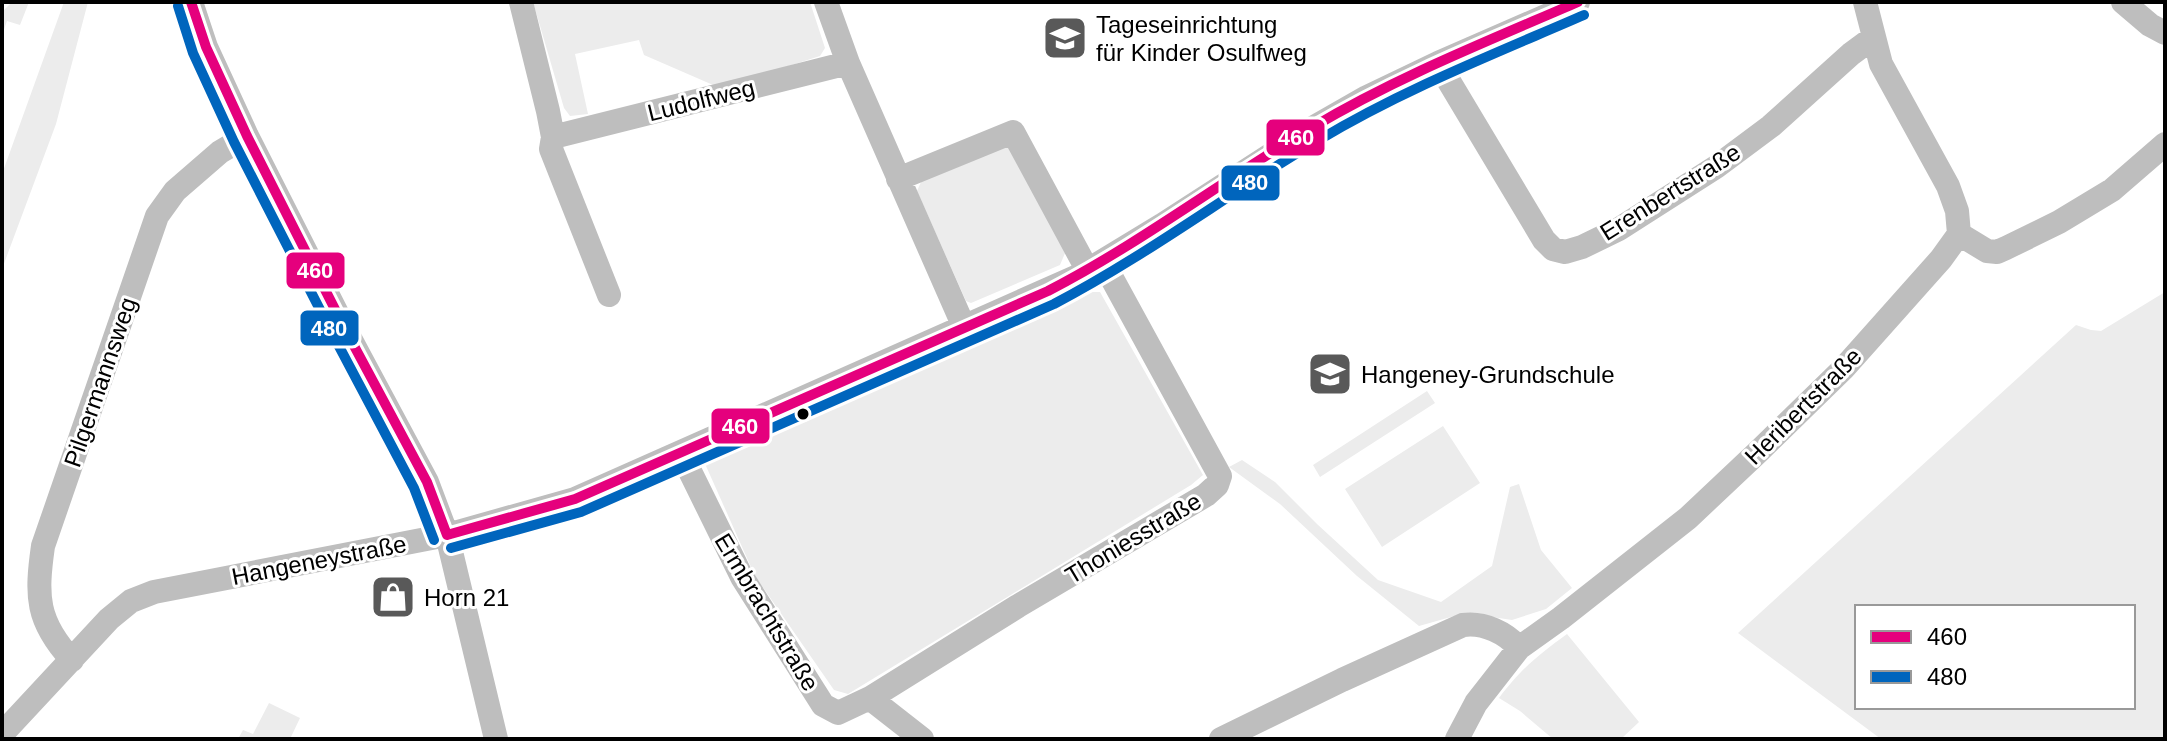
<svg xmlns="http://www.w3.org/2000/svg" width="2167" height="741" viewBox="0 0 2167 741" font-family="Helvetica,sans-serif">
	<rect width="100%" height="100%" fill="#fff"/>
	<!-- green -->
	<path fill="#ececec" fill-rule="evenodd" d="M12 2H29L20 25 7 21 2 35V12Z
		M64 2H88L56 124 2 269V174Z
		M533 2H810L825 48 820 56 720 88 644 55 639 40 575 54 588 114 570 116 564 108Z
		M1005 140 1068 246 1060 265 971 303 966 301 917 191 925 173Z
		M1090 292H1100L1203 475 1191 485 848 694 834 690 755 576 702 457Z
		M2165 292V739H1881L1738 633 2076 325 2091 330 2101 331ZM1857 607H2133V707H1857Z
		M1427 391 1435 403 1320 477 1313 465Z
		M1443 426 1480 483 1382 547 1345 489Z
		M1242 460 1275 482 1317 524 1378 580 1441 602 1492 566 1510 487 1519 484 1541 550 1572 588 1546 609 1512 620 1465 613 1419 626 1357 576 1280 504 1229 467Z
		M1567 634 1639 722 1621 739H1553L1520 711 1499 698C1521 669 1538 655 1567 634Z
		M269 703 300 718 290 739H238L243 730 253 734Z"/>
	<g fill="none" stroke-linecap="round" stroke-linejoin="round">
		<!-- minor -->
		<path stroke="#bebebe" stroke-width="24" d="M191 2 206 47 247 136 345 329 427 482 447 535 496 739
			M521 2 548 111 553 137 551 149 609 295
			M826 2 848 63 964 327
			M2123 2 2150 25 2165 33
			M1438 63 1544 240 1553 249 1565 252 1582 247 1619 229 1716 167 1771 126 1851 54 1874 37
			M553 137 848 63
			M898 179 1013 132 1088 271
			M1959 234 1987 251 1997 252 2006 248 2059 222 2112 190 2165 144
			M681 453 742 577 823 705 838 713 872 697 876 703 922 739
			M72 660C36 621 36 596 43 546L157 216 175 191 220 152 247 136
			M872 697 1018 606 1206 495 1217 485 1220 476 1103 262
			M2 734 109 619 131 601 154 592 447 535 575 499 1078 276 1162 225 1311 129 1367 97 1438 63 1578 2
			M1221 739 1342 680 1463 625C1484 622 1506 633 1519 648
			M1457 739 1476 703 1519 648 1561 618 1688 518 1758 452 1843 369 1941 259 1959 234 1957 211 1948 186 1881 64 1865 2"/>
		<!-- bus-1 casing -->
		<g stroke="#fff" stroke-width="16">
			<path id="bus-1" d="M191 2 206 47 247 136 345 329 427 482 447 535
				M447 535 575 499 1048 291C1141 243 1223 180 1313 127 1397 77 1488 41 1578 2"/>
		</g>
		<!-- bus-2 casing -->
		<g stroke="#fff" stroke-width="16">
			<path id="bus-2" d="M178 6 193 53 234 142 333 335 414 488 434 540
				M451 548 581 512 1054 304C1146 256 1229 193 1319 140 1402 90 1494 54 1584 15"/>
		</g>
		<!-- bus-1 -->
		<use href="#bus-1" stroke="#e5007d" stroke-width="10"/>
		<!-- bus-2 -->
		<use href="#bus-2" stroke="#0065bd" stroke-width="10"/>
	</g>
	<!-- icons -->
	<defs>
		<g id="school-square" transform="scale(2.3)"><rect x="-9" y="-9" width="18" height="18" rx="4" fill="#595959" stroke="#fff"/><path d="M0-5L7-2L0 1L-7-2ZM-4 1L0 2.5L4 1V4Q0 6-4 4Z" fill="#fff"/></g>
		<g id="shop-square" transform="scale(2.3)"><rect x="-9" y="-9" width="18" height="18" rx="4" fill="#595959" stroke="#fff"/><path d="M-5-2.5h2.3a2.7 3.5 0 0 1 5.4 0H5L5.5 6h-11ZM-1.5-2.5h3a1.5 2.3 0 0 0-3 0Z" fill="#fff"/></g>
	</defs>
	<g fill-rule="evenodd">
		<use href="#school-square" x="1065" y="38"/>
		<use href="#school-square" x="1330" y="374"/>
		<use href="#shop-square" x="393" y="597"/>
	</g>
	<!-- markers -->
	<circle fill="#000" stroke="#fff" stroke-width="3" cx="803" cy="414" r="7"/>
	<g text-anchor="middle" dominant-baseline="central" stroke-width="6" stroke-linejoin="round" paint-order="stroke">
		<!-- poi labels -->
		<g font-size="24" fill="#000" stroke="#fff" text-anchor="start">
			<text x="1096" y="24">Tageseinrichtung<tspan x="1096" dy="28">für Kinder Osulfweg</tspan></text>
			<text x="1361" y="374">Hangeney-Grundschule</text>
			<text x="424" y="597">Horn 21</text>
		</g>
		<!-- street labels -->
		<g font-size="24" fill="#000" stroke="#fff">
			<text transform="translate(701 100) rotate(-14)">Ludolfweg</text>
			<text transform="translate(1670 192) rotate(-32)">Erenbertstraße</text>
			<text transform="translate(100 382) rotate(-71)">Pilgermannsweg</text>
			<text transform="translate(1803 406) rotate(-45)">Heribertstraße</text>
			<text transform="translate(1133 538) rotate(-31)">Thoniesstraße</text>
			<text transform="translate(319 560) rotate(-11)">Hangeneystraße</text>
			<text transform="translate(767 612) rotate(59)">Ermbrachtstraße</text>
		</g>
	</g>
	<g stroke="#fff" stroke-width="3">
		<rect x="1265" y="118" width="61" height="39" rx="8" fill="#e5007d"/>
		<rect x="1220" y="164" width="61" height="38" rx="8" fill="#0065bd"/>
		<rect x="285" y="251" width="61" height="39" rx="8" fill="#e5007d"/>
		<rect x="299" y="309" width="61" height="38" rx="8" fill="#0065bd"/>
		<rect x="710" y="407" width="61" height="38" rx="8" fill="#e5007d"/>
	</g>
	<g font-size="22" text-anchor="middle" font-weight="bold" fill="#fff">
		<text x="1296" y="145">460</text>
		<text x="1250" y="190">480</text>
		<text x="315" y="278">460</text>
		<text x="329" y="336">480</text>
		<text x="740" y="434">460</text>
	</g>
	<!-- border -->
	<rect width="2167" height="741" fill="none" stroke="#000000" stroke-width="8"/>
	<!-- legend -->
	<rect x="1855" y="605" width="280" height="104" fill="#ffffff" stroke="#999999" stroke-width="2"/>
	<rect x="1871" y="631" width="40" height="12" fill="#e5007d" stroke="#999999" stroke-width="2"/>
	<text x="1927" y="645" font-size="24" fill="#000000">460</text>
	<rect x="1871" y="671" width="40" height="12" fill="#0065bd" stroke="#999999" stroke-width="2"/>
	<text x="1927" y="685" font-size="24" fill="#000000">480</text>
</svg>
